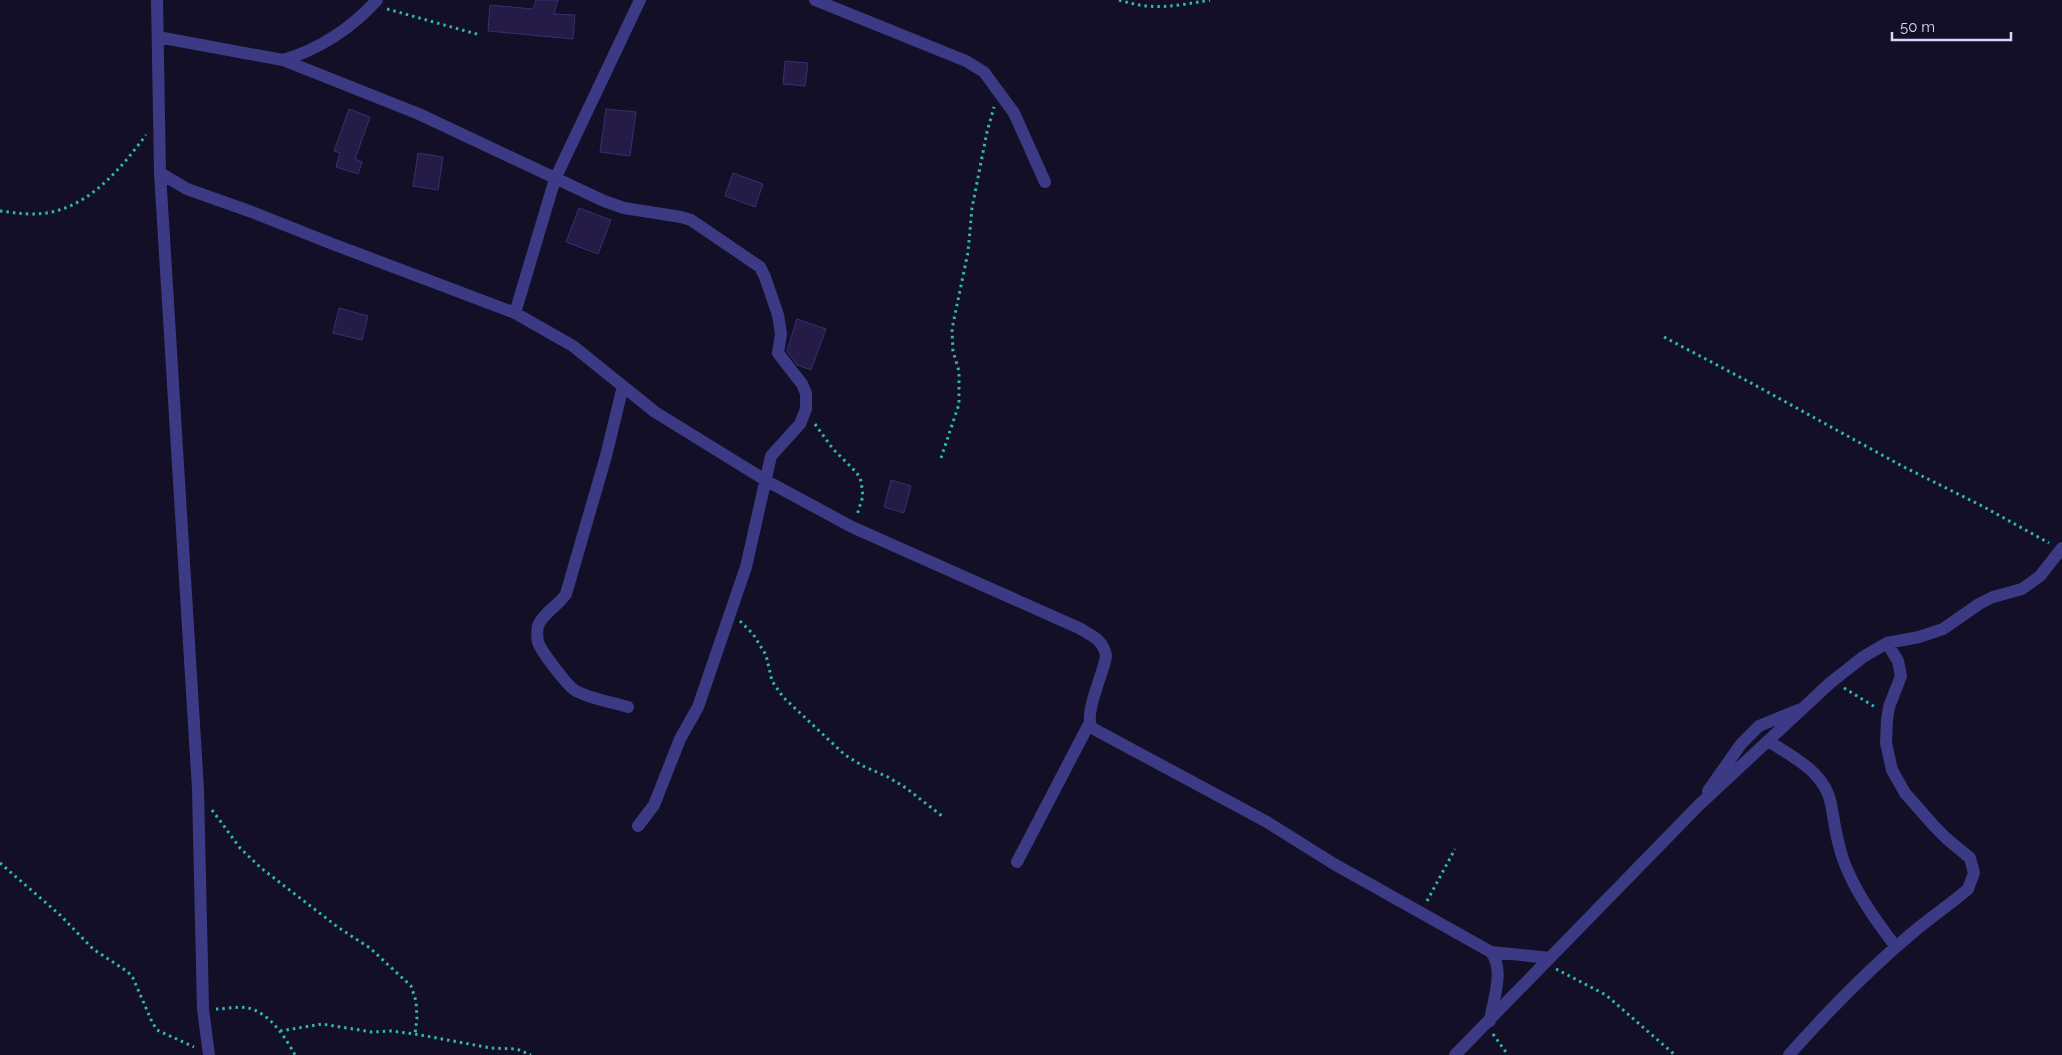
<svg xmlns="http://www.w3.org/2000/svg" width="2062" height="1055" viewBox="0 0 2062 1055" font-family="Raleway,sans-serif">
	<rect width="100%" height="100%" fill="#130f26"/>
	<!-- building -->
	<path fill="#241b47" stroke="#3b2d73" d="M536 0H558L554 14 575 15 573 39 488 31 490 5 533 9Z
		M785 61 808 63 805 86 783 84Z
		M349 109 370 117 355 159 362 162 358 174 336 167 340 153 334 151Z
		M606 109 636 112 630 156 600 152Z
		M418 153 443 157 438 190 413 186Z
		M733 173 763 184 755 207 725 196Z
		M579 208 611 220 598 254 566 242Z
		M339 308 368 316 362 340 333 333Z
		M797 319 826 329 811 370 797 365 787 351Z
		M891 480 911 486 904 513 884 507Z"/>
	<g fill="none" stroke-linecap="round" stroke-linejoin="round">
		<!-- path -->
		<path stroke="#2fb8b0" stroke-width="3" stroke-dasharray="2.5 4" stroke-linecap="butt" d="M1119 0C1154 11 1175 6 1210 0
			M387 9 480 35
			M0 211C10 212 20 214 31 214 83 215 118 172 146 135
			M1664 337 1753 384 1902 466 1984 507 2049 543
			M815 424 833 449 857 473 861 481 863 496 857 515
			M941 458 959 404V371L953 351 952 329 968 252 972 208 987 132 994 107
			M740 621 753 634 766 655 772 681 783 697 845 755 863 766 888 777 906 788 942 816
			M1844 688 1875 707
			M212 810 240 848 261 868 339 928 370 948 411 986 416 1001 417 1018 415 1034
			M0 863 60 915 93 949 128 972 133 978 152 1022 157 1030 194 1047
			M1427 901 1455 849
			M1556 969 1606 995 1675 1055
			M216 1009C226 1009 238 1006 248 1008 270 1013 285 1037 295 1055
			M280 1031 322 1024 372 1032 391 1031 415 1034 491 1048 517 1049 531 1055
			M1493 1034 1508 1055"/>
		<!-- minor -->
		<path stroke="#3d3a85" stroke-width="12" d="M157 0 160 173 198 789 203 1009 209 1055
			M815 0 966 61 984 72 1014 113 1045 182
			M158 37 283 60 419 114 604 201 624 208 681 217 691 220 760 267 765 277 778 315 781 334 778 353 802 384 806 393V409L800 424 771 456 746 567 698 707 680 739 654 805 638 826
			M283 60C318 50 352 28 377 0
			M160 173 187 189 252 212 330 243 515 313 573 346 655 412 765 480 852 527 1079 628C1091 635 1104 640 1106 656 1104 673 1083 714 1092 728L1267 822 1334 864 1491 952C1505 970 1493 1000 1490 1021
			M515 313 555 179 640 0
			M623 386 606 456 566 594C558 606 543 613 538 626 537 631 537 637 538 642 541 651 568 687 576 691 591 699 611 702 628 707
			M1768 741C1793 757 1825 772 1831 804 1835 825 1837 846 1846 867 1858 896 1877 922 1896 947
			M1708 791 1741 744 1759 726 1798 710
			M1017 862 1090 722
			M1491 952 1550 958
			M1455 1055 1698 806 1830 683 1863 657 1887 643 1919 637 1943 629 1979 604 1993 597 2022 589 2040 576 2062 548
			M1789 1055C1829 1010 1871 967 1917 929 1934 915 1952 903 1968 889L1974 873 1970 858 1947 839 1935 827 1905 793 1892 770 1886 743 1887 720 1889 707 1901 676 1898 661 1887 643"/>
	</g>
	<!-- scale -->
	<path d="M1892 32v8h119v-8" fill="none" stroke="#d9d4ff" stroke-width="2.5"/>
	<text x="1900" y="32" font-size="15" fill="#d9d4ff" stroke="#130f26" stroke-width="4" paint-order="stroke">50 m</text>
</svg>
